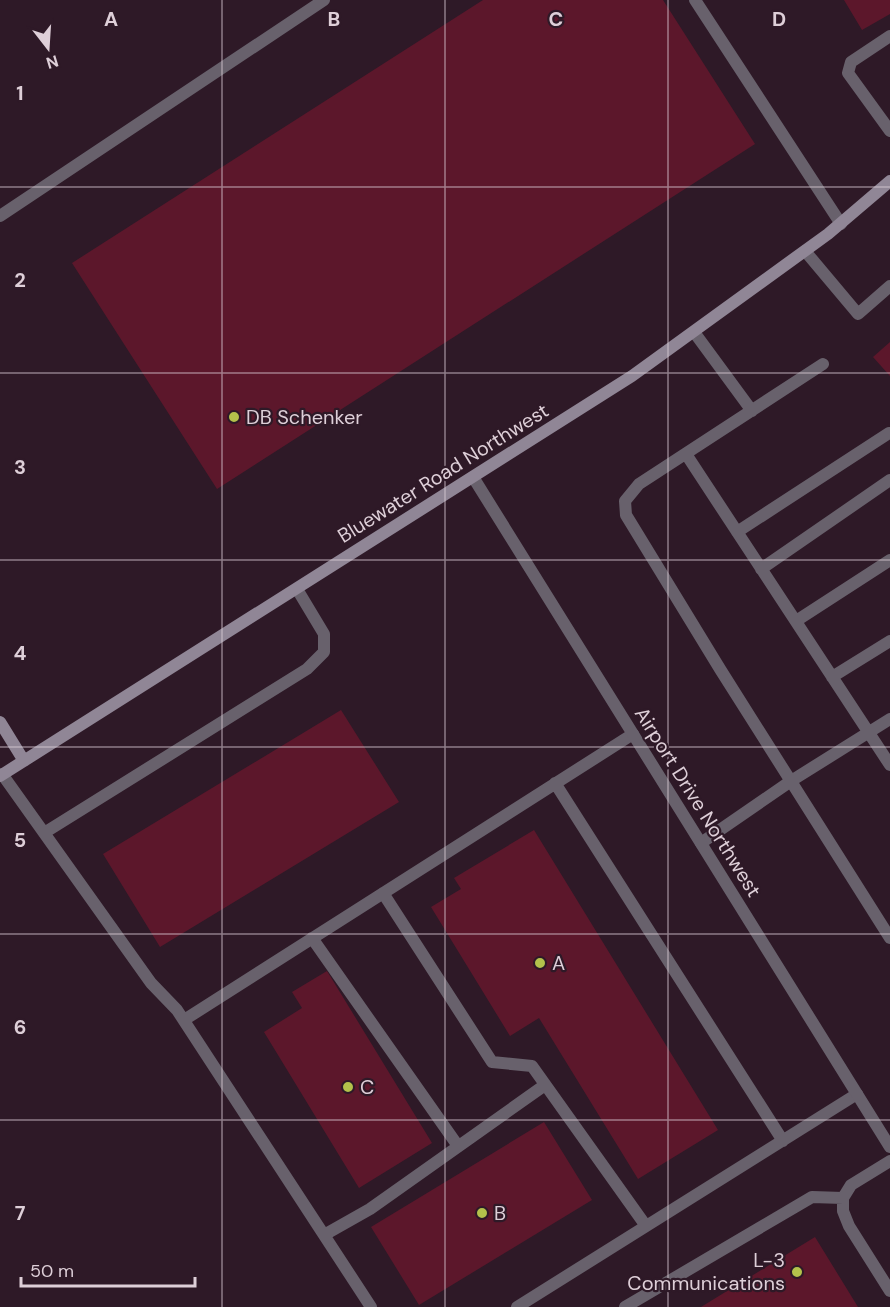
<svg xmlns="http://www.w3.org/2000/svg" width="890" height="1307" viewBox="0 0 890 1307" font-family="'DM Sans',sans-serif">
	<rect width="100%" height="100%" fill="#2e1927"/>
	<!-- building -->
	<path fill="#5c172b" d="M483 0H663L755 144 217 489 72 263Z
		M844 0H890V14L862 30Z
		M890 342V376L873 357Z
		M341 710 399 802 160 947 103 854Z
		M534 830 718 1130 638 1179 539 1018 510 1036 431 907 461 889 454 878Z
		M327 971 432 1143 359 1188 264 1032 302 1008 292 992Z
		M544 1122 592 1200 419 1305 371 1227Z
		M815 1237 858 1307H701Z"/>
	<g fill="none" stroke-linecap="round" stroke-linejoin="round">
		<!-- lane -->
		<path stroke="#68616c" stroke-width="12" d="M695 0 841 224
			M890 36 851 62 848 73 890 131
			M0 216 324 0
			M805 251 858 314 890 286
			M694 332 752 411
			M823 364 639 484 625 501 626 515 720 669 890 938
			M686 454 890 765
			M737 532 889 433
			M761 569 890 480
			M796 621 890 560
			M832 677 890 641
			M2 774 151 983 177 1010 371 1307
			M555 783 783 1141
			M44 833 307 669 324 652V634L297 589
			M701 843 791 781 890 719
			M383 893 492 1062 532 1066 646 1226
			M312 938 458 1146
			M184 1020 633 734
			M890 1161 851 1185 843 1198V1211L849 1226 890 1291
			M324 1235 370 1209 545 1085
			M517 1307 857 1094
			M625 1307 812 1197 843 1198"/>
		<!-- street -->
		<path stroke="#68616c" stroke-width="12" d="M473 477 890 1147"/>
		<!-- secondary -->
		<path stroke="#908696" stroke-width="12" d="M0 722 24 761
			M0 776 632 376 828 234 890 181"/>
	</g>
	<!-- grid -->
	<path fill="none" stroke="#decfd8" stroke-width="1.5" stroke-opacity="0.55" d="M222 0V1307M445 0V1307M668 0V1307M0 187H890M0 373H890M0 560H890M0 747H890M0 934H890M0 1120H890"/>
	<!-- markers -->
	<g fill="#b3c24b" stroke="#2e1927" stroke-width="2">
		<circle cx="234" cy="417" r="6"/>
		<circle cx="540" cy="963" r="6"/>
		<circle cx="348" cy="1087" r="6"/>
		<circle cx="482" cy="1213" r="6"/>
		<circle cx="797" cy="1272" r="6"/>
	</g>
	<g text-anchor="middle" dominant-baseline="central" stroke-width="4.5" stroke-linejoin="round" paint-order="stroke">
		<!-- poi labels -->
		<g font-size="20" fill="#decfd8" stroke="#2e1927" text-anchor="start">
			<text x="246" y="417">DB Schenker</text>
			<text x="552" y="963">A</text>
			<text x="360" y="1087">C</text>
			<text x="494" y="1213">B</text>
			<text x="785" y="1260" text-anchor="end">L-3<tspan x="785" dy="23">Communications</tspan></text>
		</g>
		<!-- street labels -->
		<g font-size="20" fill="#decfd8" stroke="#2e1927">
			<text transform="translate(443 473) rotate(-32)">Bluewater Road Northwest</text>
			<text transform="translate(698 802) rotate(58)">Airport Drive Northwest</text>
		</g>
	</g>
	<g font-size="20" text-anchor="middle" font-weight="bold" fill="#decfd8" stroke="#2e1927" stroke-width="4.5" stroke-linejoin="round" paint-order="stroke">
		<text x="111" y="26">A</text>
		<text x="334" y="26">B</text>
		<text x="556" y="26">C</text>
		<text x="779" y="26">D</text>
		<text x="20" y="100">1</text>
		<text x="20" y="287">2</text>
		<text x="20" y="474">3</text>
		<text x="20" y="660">4</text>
		<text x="20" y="847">5</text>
		<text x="20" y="1034">6</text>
		<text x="20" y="1220">7</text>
	</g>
	<!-- north arrow -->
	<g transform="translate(48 48) rotate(163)" stroke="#2e1927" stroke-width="4.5" paint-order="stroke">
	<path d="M0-4.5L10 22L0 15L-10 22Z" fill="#decfd8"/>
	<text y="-9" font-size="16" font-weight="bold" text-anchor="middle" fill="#decfd8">N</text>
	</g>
	<!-- scale -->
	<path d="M21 1277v9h174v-9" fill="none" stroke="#decfd8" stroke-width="3"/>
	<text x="30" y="1277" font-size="18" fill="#decfd8" stroke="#2e1927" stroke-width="4.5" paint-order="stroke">50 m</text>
</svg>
